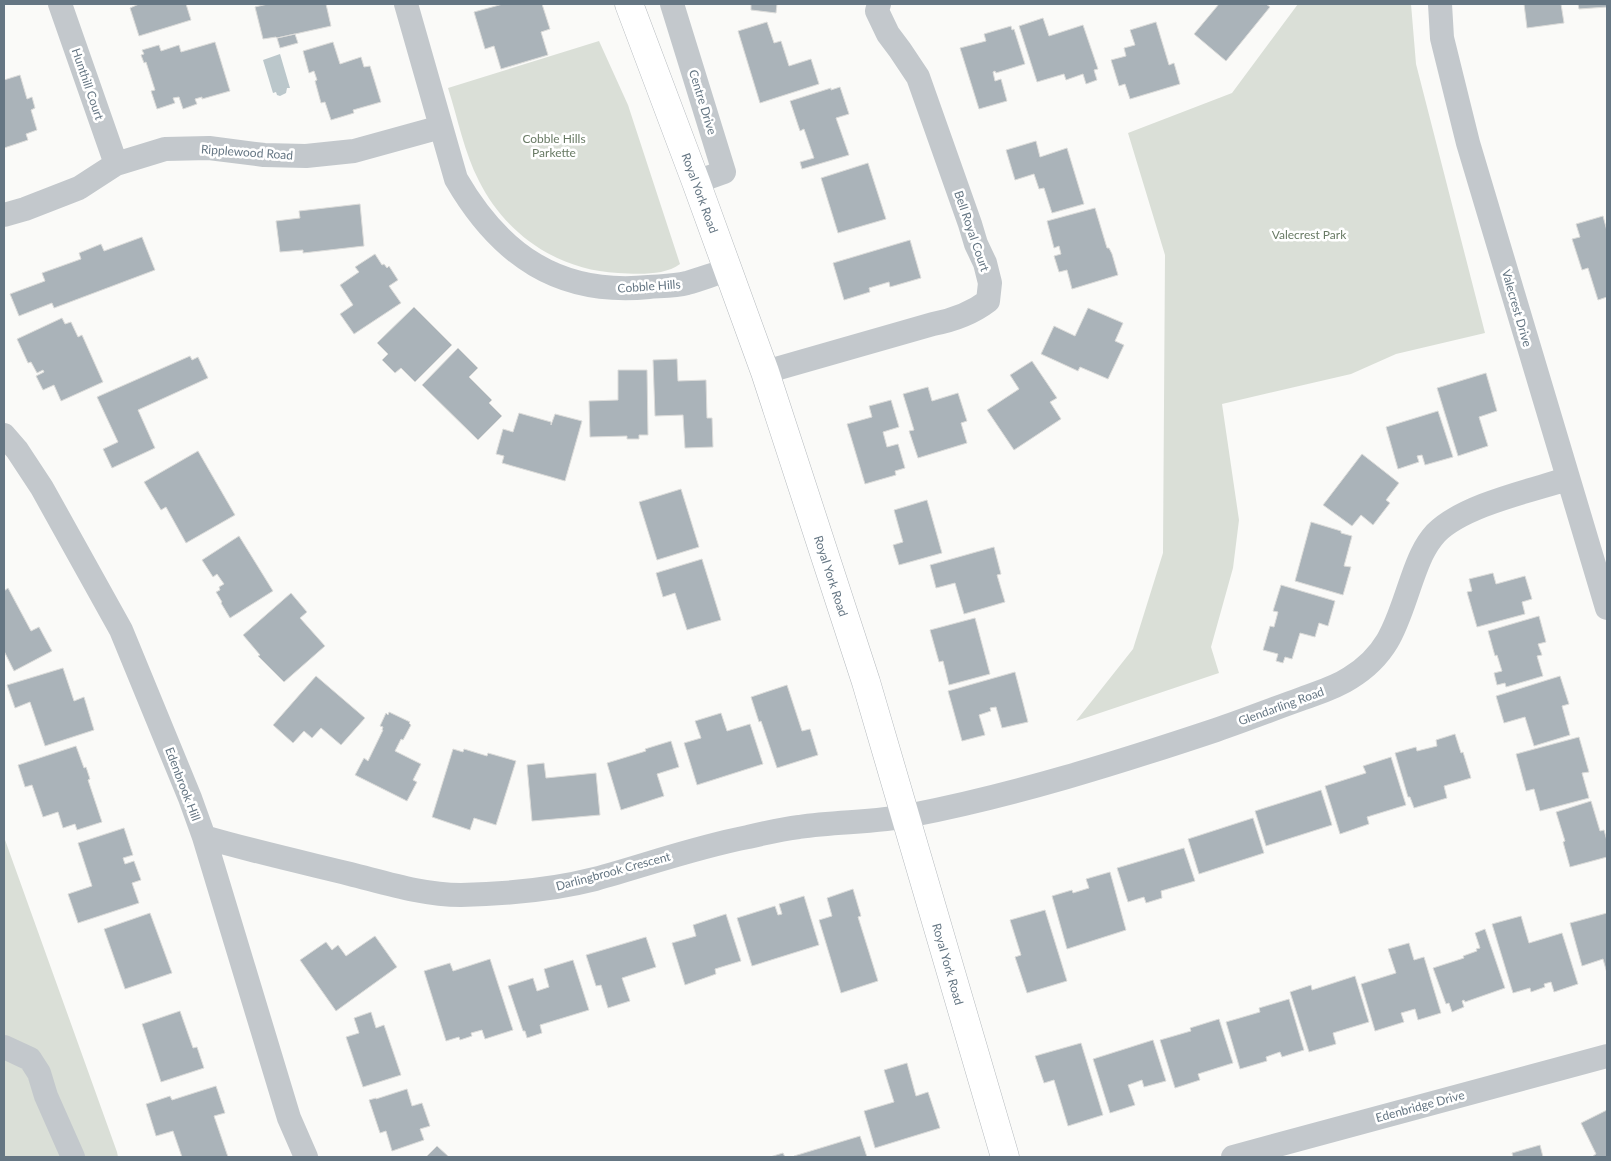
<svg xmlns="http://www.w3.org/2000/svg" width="1611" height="1161" viewBox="0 0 1611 1161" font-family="Lato,sans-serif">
	<rect width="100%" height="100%" fill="#fafaf8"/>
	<!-- green -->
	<path fill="#dadfd7" d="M1298 4H1411L1416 64 1485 333 1396 354 1351 374 1222 404 1239 520 1233 568 1211 647 1219 673 1076 721 1133 649 1163 553 1165 255 1128 133 1232 93Z
		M599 41 628 105 680 264C664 276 637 274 618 273 558 270 506 235 479 181 464 152 458 119 448 88Z
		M4 837 117 1152 118 1157H4Z"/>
	<!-- water -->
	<path fill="#bbc7cb" d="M280 54 290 88H287L286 93 280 96 277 95 276 92 273 93 263 60Z"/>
	<!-- building -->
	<path fill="#aab3b9" stroke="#dcdcda" d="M139 4H186L191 20 139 36 130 8Z
		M268 4H326L331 26 277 38 276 37 263 39 255 7Z
		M503 4H542L550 29 541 32 548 55 501 69 494 46 485 49 474 12Z
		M751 4H777L776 13 751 10Z
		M1219 4H1266L1270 7 1226 61 1194 34Z
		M1524 4H1561L1564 23 1527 28Z
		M1578 4H1607V7L1579 9Z
		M1043 18 1049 36 1083 25 1098 69 1094 70 1097 80 1086 84 1083 74 1066 80 1064 74 1037 82 1019 26Z
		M767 22 774 43 781 41 789 66 811 59 819 84 760 103 738 31Z
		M1156 22 1169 65 1174 63 1180 84 1130 99 1125 84 1119 86 1111 60 1126 56 1124 48 1135 45 1130 30Z
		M1011 26 1012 30 1014 29 1025 64 996 73 995 71 993 72 995 81 1001 79 1007 101 979 109 960 48 986 41 984 34Z
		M295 34 298 43 280 48 277 38Z
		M215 42 230 91 202 99V97L195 99 197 104 183 109 179 97 173 98 175 103 157 109 151 91 155 90 146 62 144 63 141 55 144 54 142 50 159 45 161 51 179 45 181 52Z
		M333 42 340 64 361 57 364 67 370 66 381 102 353 110 354 113 331 120 325 102 321 103 315 81 317 80 314 71 309 73 303 51Z
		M20 75 27 99 32 97 35 108 31 110 37 130 26 134 28 140 4 148V80Z
		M840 87 849 114 836 118 849 155 802 169 800 162 814 158 804 129 800 131 790 101 831 88V90Z
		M1036 141 1040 157 1067 148 1084 204 1052 213 1044 188 1039 189 1034 174 1015 180 1006 150Z
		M868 163 886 219 838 233 821 178Z
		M360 204 364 246 303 253V250L280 252 276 221 300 218 299 211Z
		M1095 208 1107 248H1109L1112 254 1118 275 1072 289 1067 270 1059 272 1054 256 1061 254 1059 246 1054 248 1047 221Z
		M1603 216 1607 231V297L1598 300 1588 268 1582 270 1572 239 1580 237 1576 224Z
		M142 237 155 270 54 308 52 303 19 316 10 294 45 281 42 273 81 259 79 253 101 244 104 251Z
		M910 240 921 278 890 287 889 282 869 288 870 292 844 300 833 263Z
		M375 254 382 265 384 264 387 268 389 266 398 280 389 286 401 303 354 334 340 314 353 305 340 285 359 272 355 267Z
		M414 307 452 345 415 382 401 368 395 373 382 360 388 354 377 343Z
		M1088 308 1123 323 1115 341 1124 345 1108 379 1080 367 1078 371 1041 354 1054 326 1075 336Z
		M62 318 65 324 71 322 78 337 82 335 103 382 61 401 54 385 43 390 36 376 44 372 43 370 37 373 31 362 28 363 17 339Z
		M458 348 478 368 469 377 492 400 489 403 502 416 478 440 422 385Z
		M190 356 192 360 198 357 208 378 138 410 155 448 112 468 103 449 118 442 97 397Z
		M677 359 678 381 706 380 707 418H712L713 447 685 448 683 415 655 416 653 360Z
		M1032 361 1057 398 1050 402 1061 419 1014 450 987 410 1019 389 1010 375Z
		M618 370H647L648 435H639V439H627V436L590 437 589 401 618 400Z
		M1486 373 1497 411 1479 417 1488 446 1458 456 1437 388Z
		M928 387 932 401 958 393 967 421 961 423 967 443 918 458 909 431 914 430 903 394Z
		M891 400 899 427 883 432 887 447 898 444 905 468 895 471 896 475 865 484 847 424 872 417 869 406Z
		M1438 411 1453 457 1425 465 1422 455 1417 456 1419 462 1398 469 1386 427Z
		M519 413 551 422V425L555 414 582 421 565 481 502 463 504 456 496 454 503 429 513 432Z
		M198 451 235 515 186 543 166 507 161 510 144 482Z
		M1362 454 1399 483 1386 500 1390 503 1373 525 1361 515 1352 526 1323 505Z
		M681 489 699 547 657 560 639 502Z
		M927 500 942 553 899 565 893 545 903 542 894 510Z
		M1311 522 1341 531V533L1352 536 1344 566 1351 567 1343 595 1295 581Z
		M239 536 273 591 230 618 221 603 222 602 216 592 220 590 219 587 224 584 217 574 213 577 202 560Z
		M994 547 1001 574 997 575 1005 602 964 614 955 583 936 588 930 565Z
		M702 559 721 620 687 630 675 593 663 597 656 573Z
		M1493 573 1496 584 1525 576 1532 599 1522 602 1525 614 1477 627 1467 592 1472 591 1469 579Z
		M1281 585 1335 601 1328 626 1319 623 1315 637 1300 633 1292 659 1285 657 1283 663 1276 661 1278 654 1263 650 1270 626 1274 627 1278 612 1273 611Z
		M8 588 31 631 39 627 52 651 14 671 4 651V591Z
		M291 593 307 612 300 618 325 646 284 682 258 656 260 655 243 635Z
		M1539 616 1546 642 1538 644 1542 655 1537 656 1543 676 1506 687 1505 683 1497 685 1494 673 1502 671 1497 655 1495 656 1488 631Z
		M975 618 990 674 949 685 943 661 939 662 930 630Z
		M63 668 74 701 84 697 94 730 45 746 30 702 15 708 7 685Z
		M1015 672 1028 722 1002 728 996 707 990 708 991 711 979 715 985 735 962 741 948 691Z
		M316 676 365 718 341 745 321 728 312 738 304 731 293 743 273 725Z
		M1560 676 1569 704 1562 706 1570 735 1534 746 1525 717 1504 723 1496 696Z
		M787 685 802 731 810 729 818 755 777 768 761 721 759 722 751 697Z
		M389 712 410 722 409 723 411 725 403 740 401 739 395 751 421 764 413 780 417 782 407 801 355 775 364 758 368 761 383 730H382L383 727 380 726 386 713 388 715Z
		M721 713 727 731 750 724 763 764 697 785 684 743 701 738 695 721Z
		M1455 734 1461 753 1463 752 1471 778 1444 786 1447 798 1414 808 1410 797H1408L1395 753 1416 747 1417 751 1437 746 1436 740Z
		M1579 737 1589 772 1582 773 1589 798 1540 811 1534 789 1526 791 1516 754Z
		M671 741 679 767 657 774 664 796 621 810 607 763 646 751 645 749Z
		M76 746 84 768 86 767 90 779 88 780 102 822 77 830 75 824 63 828 58 812 43 817 32 785 25 787 18 765Z
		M453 749 463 752 464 749 487 756 488 753 516 761 496 825 474 818 470 830 432 817Z
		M1391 757 1406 805 1367 817 1369 824 1340 834 1325 786 1366 773 1363 766Z
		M544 763 546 778 596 773 600 815 532 821 527 765Z
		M1321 790 1332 825 1266 846 1255 811Z
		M1591 801 1600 831 1604 830 1607 841V857L1570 867 1563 842 1565 841 1556 812Z
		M1253 818 1264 853 1199 874 1188 839Z
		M124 828 133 855 123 858 125 864 134 861 141 880 132 883 139 903 78 923 68 894 92 886 78 843Z
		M1184 848 1195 881 1161 891 1162 898 1146 903 1144 897 1128 902 1117 868Z
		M1110 872 1126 930 1067 949 1052 896 1072 890 1073 893 1089 888 1086 879Z
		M853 889 861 916 858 917 878 981 841 993 819 920 832 916 827 898Z
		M804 896 819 945 752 966 737 918 775 906 778 915 782 914 779 904Z
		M1045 910 1067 981 1027 993 1015 957 1021 955 1010 920Z
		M150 913 172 973 125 989 104 929Z
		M1607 913V973L1603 959 1582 966 1570 923Z
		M726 914 741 961 715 969 716 974 685 985 672 943 696 936 693 925Z
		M1521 916 1529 943 1562 933 1578 984 1554 992 1551 982 1544 984 1545 987 1531 992 1530 988 1513 993 1492 924Z
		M1485 929 1505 988 1465 1002 1464 1000 1462 1001 1464 1007 1452 1012 1449 1003 1446 1004 1433 968 1464 958 1463 956 1477 951 1476 949 1480 948 1475 933Z
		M375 936 397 967 336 1011 300 960 326 942 332 950 338 945 346 956Z
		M646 937 656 967 622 978 630 1001 608 1008 601 985 596 986 586 955Z
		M1409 943 1414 960 1424 957 1441 1013 1418 1020 1415 1009 1401 1013 1404 1022 1375 1031 1361 984 1396 973 1388 949Z
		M490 959 513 1030 485 1039 482 1030 471 1033 472 1036 460 1040 459 1037 446 1041 424 971 450 963 453 971Z
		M573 960 589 1010 540 1025 542 1033 527 1038 525 1031H523L508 986 533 978 537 991 549 987 544 969Z
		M1355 976 1369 1022 1333 1033 1336 1044 1309 1052 1290 992 1311 985 1312 990Z
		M1289 999 1304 1050 1282 1057 1280 1052 1266 1057 1267 1061 1240 1069 1226 1022 1260 1012 1259 1008Z
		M180 1011 193 1048 197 1047 204 1068 161 1082 142 1024Z
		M371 1012 376 1028 384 1025 401 1075 363 1087 346 1037 359 1033 354 1018Z
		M1219 1019 1233 1063 1198 1074 1200 1080 1175 1088 1160 1040 1191 1031 1190 1028Z
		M1153 1040 1166 1081 1144 1087 1142 1080 1128 1085 1135 1105 1110 1113 1093 1059Z
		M1081 1043 1103 1115 1068 1126 1054 1080 1044 1083 1035 1056Z
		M907 1063 916 1096 928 1092 940 1128 875 1148 864 1111 894 1102 884 1070Z
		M216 1086 225 1113 214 1116 228 1157H182L173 1131 156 1136 146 1104 170 1096 172 1100Z
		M407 1089 412 1106 422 1103 430 1126 420 1129 424 1140 392 1151 386 1131 380 1133 369 1100 376 1098V1099Z
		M1607 1110V1157H1593V1156L1596 1154 1581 1123Z
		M860 1136 867 1157H795L794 1156Z
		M1540 1145 1543 1157H1513L1512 1153Z
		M437 1146 449 1157H426Z
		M783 1153 785 1157H770Z"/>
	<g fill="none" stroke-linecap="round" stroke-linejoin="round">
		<!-- major casing -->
		<g stroke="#b5babe" stroke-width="29">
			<path id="major" d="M629 4 696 182 765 372 866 682 1005 1157"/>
		</g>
		<!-- minor -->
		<path stroke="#c3c8cc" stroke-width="24" d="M60 4 116 164
			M406 4 456 179C500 255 559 296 649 287 662 286 675 286 687 283 701 279 714 274 728 270
			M672 4 724 172 696 182
			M1440 4 1442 38 1468 143 1607 608
			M4 215 25 209 79 188 116 164 165 149 209 148 264 155 306 156 354 151 441 127
			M765 372 933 324C954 320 971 314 988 301L990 283 985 263 976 244 970 224 918 77 900 50 888 34 877 11 879 4
			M4 435 17 450 42 488 121 630 190 798 204 837 289 1118 306 1157
			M204 837C252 851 301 862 350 874 386 883 423 895 461 895 505 894 552 890 595 879 646 865 696 847 748 837 765 833 782 829 799 827 837 821 875 823 912 815 1015 795 1117 763 1216 730 1245 720 1273 709 1301 699 1317 693 1335 688 1350 678 1391 653 1397 621 1412 579 1418 562 1424 546 1436 533 1464 505 1530 491 1567 479
			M4 1047 30 1059 39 1073 46 1096 73 1157
			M1233 1157 1607 1056"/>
		<!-- major -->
		<use href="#major" stroke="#fff" stroke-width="28"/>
	</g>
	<g text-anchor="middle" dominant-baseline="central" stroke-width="5" stroke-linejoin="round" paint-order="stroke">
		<!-- street labels -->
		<g font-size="12" fill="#657683" stroke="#fff">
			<text transform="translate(88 84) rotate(71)">Hunthill Court</text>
			<text transform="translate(703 102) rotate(73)">Centre Drive</text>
			<text transform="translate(247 152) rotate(4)">Ripplewood Road</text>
			<text transform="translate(700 193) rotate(70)">Royal York Road</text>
			<text transform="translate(972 231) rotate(71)">Bell Royal Court</text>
			<text transform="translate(649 286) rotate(-4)">Cobble Hills</text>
			<text transform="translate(1517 308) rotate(74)">Valecrest Drive</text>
			<text transform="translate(831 576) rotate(72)">Royal York Road</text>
			<text transform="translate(1281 706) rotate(-20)">Glendarling Road</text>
			<text transform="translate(183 784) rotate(69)">Edenbrook Hill</text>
			<text transform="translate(613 871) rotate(-15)">Darlingbrook Crescent</text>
			<text transform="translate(948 964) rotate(74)">Royal York Road</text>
			<text transform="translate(1420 1106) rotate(-15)">Edenbridge Drive</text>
		</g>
		<!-- park labels -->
		<g font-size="12" fill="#687a64" stroke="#fff">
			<text x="554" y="138">Cobble Hills<tspan x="554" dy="14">Parkette</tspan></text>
			<text x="1309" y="234">Valecrest Park</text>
		</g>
	</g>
	<!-- border -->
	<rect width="1611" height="1161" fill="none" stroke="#657683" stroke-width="10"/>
</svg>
